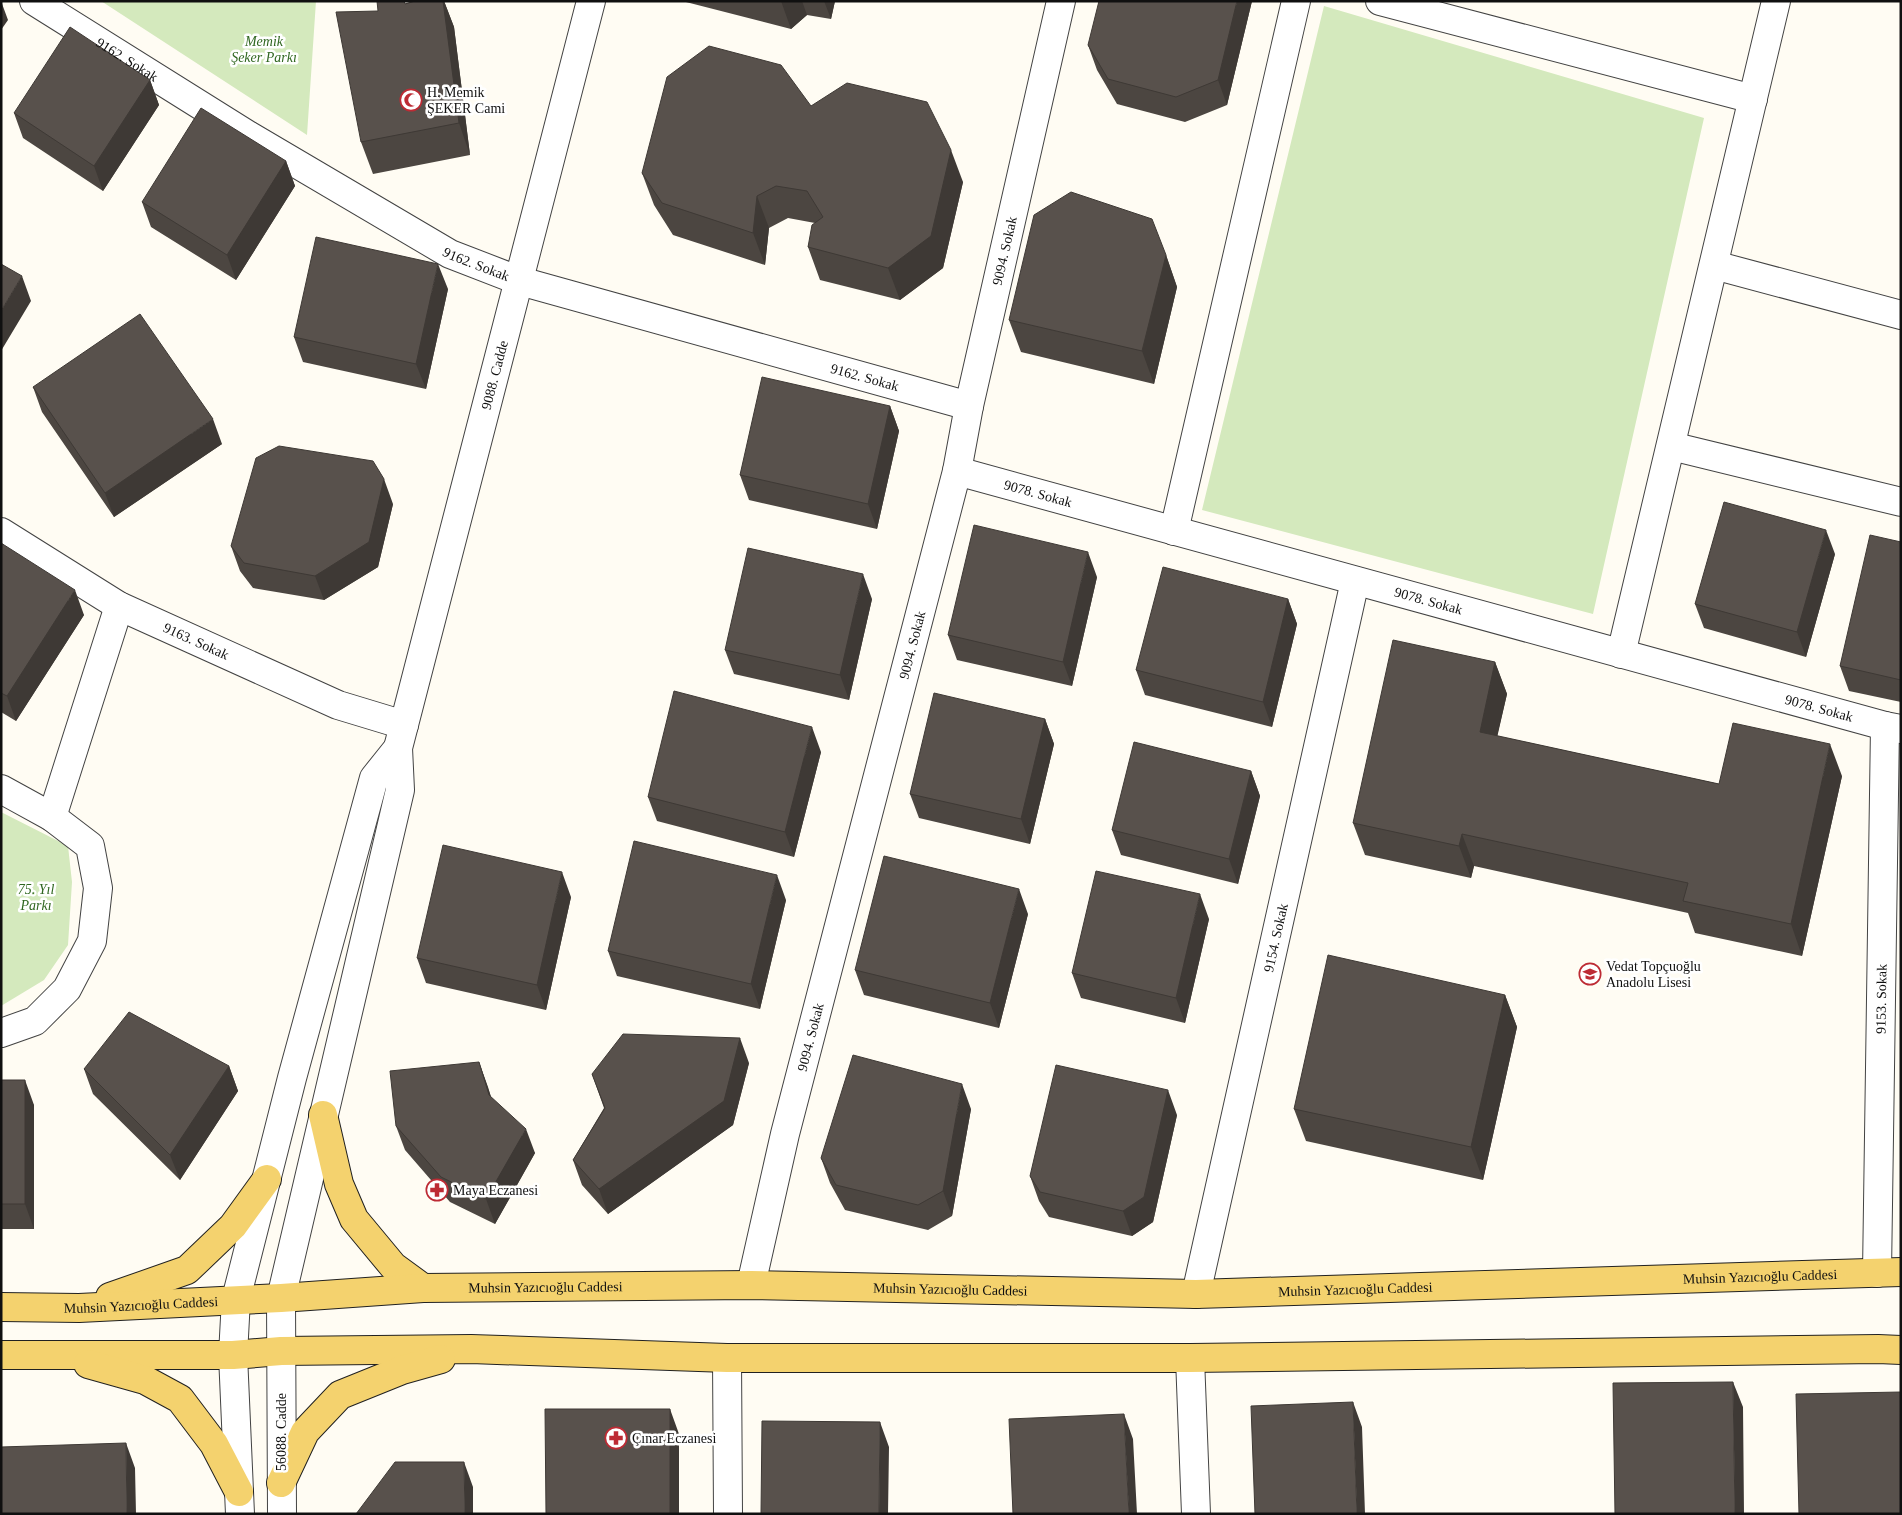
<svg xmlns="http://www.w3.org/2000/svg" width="1902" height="1515" viewBox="0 0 1902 1515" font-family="Georgia,serif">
	<rect width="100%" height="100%" fill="#fffcf3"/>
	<!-- green -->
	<path fill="#d4e9bd" d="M101 1H316L307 135Z
		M1324 6 1704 118 1593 614 1202 510Z
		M1 812 68 846 72 882 68 945 44 980 1 1006Z"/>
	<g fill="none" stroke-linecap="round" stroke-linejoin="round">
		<!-- minor casing -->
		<g stroke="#434343" stroke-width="30">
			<g id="minor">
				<path id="s1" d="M34 1 248 135 450 254 520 281 969 406"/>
				<path d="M1380 1 1753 99"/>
				<path d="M1714 265 1901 315"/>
				<path d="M1671 446 1901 502"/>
				<path id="s2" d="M957 471 1885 726 1901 729"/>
				<path d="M1174 531 1296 1"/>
				<path id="s3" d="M1 532 119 606 338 705 404 725"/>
				<path d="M1621 654 1776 1"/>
				<path d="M1 789 52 817 90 846 98 888 92 941 67 989 35 1021 1 1033"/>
				<path d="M52 817 119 606"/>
				<path id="s4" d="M1877 1273 1885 726"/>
				<path id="s5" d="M751 1285 785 1134 957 471 969 406 1061 1"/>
				<path id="s6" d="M1196 1294 1355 581"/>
				<path d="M727 1358 728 1514"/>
				<path d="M1190 1358 1196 1514"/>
				<path d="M240 1514 233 1355 236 1299 292 1078 374 778 398 748"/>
				<path id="s7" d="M282 1514 281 1298 400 790 398 748 591 1"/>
			</g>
		</g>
		<!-- major casing -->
		<g stroke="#212121" stroke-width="30">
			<g id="major">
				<path d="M323 1115 339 1184 354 1219 393 1266 423 1288"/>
				<path d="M110 1297 187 1270 233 1226 267 1179"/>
				<path id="s8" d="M1 1307 79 1308 281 1298 423 1288 751 1285 1196 1294 1901 1272"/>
				<path d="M1 1355H233L281 1351 471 1349 727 1358H1190L1878 1349 1901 1350"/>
				<path d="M88 1364 145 1380 180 1399 214 1444 239 1492"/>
				<path d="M281 1483 305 1432 340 1395 402 1370 441 1359"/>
			</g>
		</g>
		<!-- minor -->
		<use href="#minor" stroke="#fff" stroke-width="28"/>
		<!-- major -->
		<use href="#major" stroke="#f4d26e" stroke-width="28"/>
	</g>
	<!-- wall -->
	<path fill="#4c4641" d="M415 1H444L454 27 470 155 373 174 361 142 378 11Z
		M682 1H835L831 19 807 15 791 29Z
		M1252 1 1227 105 1185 122 1117 104 1097 70 1088 45Z
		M150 80 159 105 103 191 23 138 14 113Z
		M811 106 963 182 943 268 900 300 820 280 808 247 815 223 788 218 769 228 765 265 673 235 654 205 642 173Z
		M286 161 295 186 236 280 151 227 142 202Z
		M1166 255 1177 287 1154 384 1021 352 1009 320Z
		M448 289 426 389 303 362 294 337Z
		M33 387 222 444 114 517 42 412Z
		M890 406 899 431 877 529 749 500 740 475Z
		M393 504 378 567 324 600 253 588 240 571 231 546Z
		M1901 542V702L1849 691 1840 666Z
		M1 543 84 615 16 721 1 712Z
		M1835 554 1806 657 1704 628 1695 604Z
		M1097 577 1072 686 957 660 948 635Z
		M872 599 849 700 734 674 725 650Z
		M1288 599 1297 624 1272 727 1145 695 1136 670Z
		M1495 662 1507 694 1497 736 1719 784 1842 776 1802 956 1695 933 1688 913 1474 866 1471 878 1365 855 1353 823Z
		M1045 719 1054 744 1030 844 919 818 910 794Z
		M821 752 794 857 657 821 648 797Z
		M1251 771 1260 796 1238 884 1121 855 1112 830Z
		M571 897 546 1010 426 983 417 958Z
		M786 900 760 1009 617 976 608 951Z
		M1028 914 999 1028 864 995 855 970Z
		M1209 919 1185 1023 1081 998 1072 973Z
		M1505 995 1517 1027 1483 1180 1306 1141 1294 1109Z
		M479 1062 491 1097 535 1153 495 1224 450 1202 405 1150 396 1126Z
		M749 1063 733 1125 608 1214 582 1185 573 1160 604 1108 592 1074Z
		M229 1066 238 1091 180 1180 93 1094 84 1069Z
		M1 1080 34 1105V1229H1Z
		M971 1109 952 1216 928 1230 845 1210 830 1183 821 1158Z
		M1177 1115 1153 1222 1132 1236 1049 1217 1039 1201 1030 1176Z"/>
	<!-- shaded-wall -->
	<path fill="#3e3935" d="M1 1 8 20 1 30Z
		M443 1H444L454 27 470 155 459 123Z
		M781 1H802L807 15 791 29Z
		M824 1H835L831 19Z
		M1237 1H1252L1227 105 1218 80Z
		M150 80 159 105 103 191 94 166Z
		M951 150 963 182 943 268 900 300 888 268Z
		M286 161 295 186 236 280 227 255Z
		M757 196 769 228 765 265 753 233Z
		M1166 255 1177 287 1154 384 1142 351Z
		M438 264 448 289 426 389 416 364Z
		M22 276 31 301 1 351V311Z
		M890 406 899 431 877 529 868 504Z
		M213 419 222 444 114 517 105 493Z
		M384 479 393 504 378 567 324 600 315 576Z
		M1826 530 1835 554 1806 657 1797 632Z
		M1088 552 1097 577 1072 686 1063 662Z
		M863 574 872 599 849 700 840 675Z
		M75 590 84 615 16 721 7 696Z
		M1288 599 1297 624 1272 727 1263 702Z
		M1495 662 1507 694 1491 764 1480 732Z
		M1045 719 1054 744 1030 844 1021 819Z
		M812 727 821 752 794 857 785 832Z
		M1830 744 1842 776 1802 956 1791 924Z
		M1251 771 1260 796 1238 884 1229 859Z
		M1462 834 1474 866 1471 878 1459 846Z
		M562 872 571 897 546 1010 537 985Z
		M777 875 786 900 760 1009 751 984Z
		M1019 889 1028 914 999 1028 990 1003Z
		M1200 894 1209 919 1185 1023 1176 998Z
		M1505 995 1517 1027 1483 1180 1471 1147Z
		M740 1038 749 1063 733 1125 608 1214 599 1189Z
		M479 1062 488 1087 498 1120 489 1095Z
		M229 1066 238 1091 180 1180 170 1155Z
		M25 1080 34 1105V1229L25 1204Z
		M962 1084 971 1109 952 1216 943 1191Z
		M1168 1090 1177 1115 1153 1222 1132 1236 1123 1211Z
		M526 1129 535 1153 495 1224 486 1199Z
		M1733 1382 1743 1407 1744 1514H1735Z
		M1353 1402 1362 1427 1365 1514H1357Z
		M670 1409 679 1434V1514H670Z
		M1124 1414 1133 1439 1137 1514H1129Z
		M880 1422 889 1447 888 1514H879Z
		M126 1443 135 1468 136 1514H127Z
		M464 1462 473 1487V1514H465Z"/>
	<!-- building -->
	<path fill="#58514c" stroke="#3e3935" d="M377 1H404L405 4 415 1H443L459 123 361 142 336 12 378 11Z
		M1099 1H1237L1218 80 1176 97 1108 79 1088 45Z
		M70 27 150 80 94 166 14 113Z
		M709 46 781 65 811 106 847 83 927 102 951 150 931 236 888 268 808 247 812 225 823 217 807 191 776 186 757 196 753 233 662 203 642 173 667 77Z
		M201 108 286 161 227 255 142 202Z
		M1071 192 1152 219 1166 255 1142 351 1009 320 1034 215Z
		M316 237 438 264 416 364 294 337Z
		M1 264 22 276 1 311Z
		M140 314 213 419 105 493 33 387Z
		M762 377 890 406 868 504 740 475Z
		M279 446 373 461 384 479 369 542 315 576 244 563 231 546 256 458Z
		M1724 502 1826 530 1797 632 1695 604Z
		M974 525 1088 552 1063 662 948 635Z
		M1870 535 1901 542V680L1840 666Z
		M1 543 75 590 7 696 1 693Z
		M748 548 863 574 840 675 725 650Z
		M1163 567 1288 599 1263 702 1136 670Z
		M1393 640 1495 662 1480 732 1719 784 1733 723 1830 744 1791 924 1683 901 1688 883 1462 834 1459 846 1353 823Z
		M674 691 812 727 785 832 648 797Z
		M934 693 1045 719 1021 819 910 794Z
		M1134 742 1251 771 1229 859 1112 830Z
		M634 841 777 875 751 984 608 951Z
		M443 845 562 872 537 985 417 958Z
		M884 856 1019 889 990 1003 855 970Z
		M1096 871 1200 894 1176 998 1072 973Z
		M1328 955 1505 995 1471 1147 1294 1109Z
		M129 1012 229 1066 170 1155 84 1069Z
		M623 1034 740 1038 724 1101 599 1189 573 1160 605 1108 592 1074Z
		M853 1055 962 1084 943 1191 918 1205 836 1185 821 1158Z
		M479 1062 489 1095 526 1129 486 1199 441 1177 396 1126 390 1071Z
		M1056 1065 1168 1090 1144 1197 1123 1211 1040 1192 1030 1176Z
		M1 1080H25V1204H1Z
		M1733 1382 1735 1514H1615L1613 1383Z
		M1901 1392V1514H1799L1796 1394Z
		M1353 1402 1357 1514H1255L1251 1406Z
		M545 1409H670V1514H546Z
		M1124 1414 1129 1514H1013L1009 1419Z
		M762 1421 880 1422 879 1514H761Z
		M126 1443 127 1514H1V1447Z
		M395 1462H464L465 1514H356Z"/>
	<!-- icons -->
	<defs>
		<g id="mosque-ring" transform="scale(1.125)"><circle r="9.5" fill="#fff" stroke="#bd2b34" stroke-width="1.5"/><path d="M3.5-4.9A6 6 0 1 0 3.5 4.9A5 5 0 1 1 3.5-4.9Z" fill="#bd2b34"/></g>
		<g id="school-ring" transform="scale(1.125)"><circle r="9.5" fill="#fff" stroke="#bd2b34" stroke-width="1.5"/><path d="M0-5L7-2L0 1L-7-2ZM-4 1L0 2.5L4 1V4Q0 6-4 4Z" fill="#bd2b34"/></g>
		<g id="pharmacy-ring" transform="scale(1.125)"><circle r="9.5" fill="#fff" stroke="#bd2b34" stroke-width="1.5"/><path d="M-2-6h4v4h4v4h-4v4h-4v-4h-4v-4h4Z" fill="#bd2b34"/></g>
	</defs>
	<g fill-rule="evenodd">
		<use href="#mosque-ring" x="411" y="100"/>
		<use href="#school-ring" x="1590" y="974"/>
		<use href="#pharmacy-ring" x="437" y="1190"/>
		<use href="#pharmacy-ring" x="616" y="1438"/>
	</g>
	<g text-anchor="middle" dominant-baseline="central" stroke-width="5" stroke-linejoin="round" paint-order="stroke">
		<!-- park labels -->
		<g font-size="14" font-style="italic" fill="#306721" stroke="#fff">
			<text x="264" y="41">Memik<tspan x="264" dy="16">Şeker Parkı</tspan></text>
			<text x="36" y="889">75. Yıl<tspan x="36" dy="16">Parkı</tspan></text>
		</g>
		<!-- street labels -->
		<g font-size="14" fill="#101010" stroke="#fff">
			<text stroke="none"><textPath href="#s1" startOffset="110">9162. Sokak</textPath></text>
			<text stroke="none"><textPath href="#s5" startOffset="1065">9094. Sokak</textPath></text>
			<text stroke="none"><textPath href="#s1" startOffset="515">9162. Sokak</textPath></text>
			<text stroke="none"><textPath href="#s7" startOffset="1165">9088. Cadde</textPath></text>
			<text stroke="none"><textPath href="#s1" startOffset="920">9162. Sokak</textPath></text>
			<text stroke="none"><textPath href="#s2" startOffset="84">9078. Sokak</textPath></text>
			<text stroke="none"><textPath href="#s2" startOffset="489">9078. Sokak</textPath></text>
			<text stroke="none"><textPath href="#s3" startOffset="224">9163. Sokak</textPath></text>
			<text stroke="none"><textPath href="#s5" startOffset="660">9094. Sokak</textPath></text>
			<text stroke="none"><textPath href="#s2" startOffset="894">9078. Sokak</textPath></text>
			<text stroke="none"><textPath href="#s6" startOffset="365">9154. Sokak</textPath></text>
			<text stroke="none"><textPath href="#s4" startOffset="274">9153. Sokak</textPath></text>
			<text stroke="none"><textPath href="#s5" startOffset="255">9094. Sokak</textPath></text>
			<text stroke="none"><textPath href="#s8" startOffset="1760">Muhsin Yazıcıoğlu Caddesi</textPath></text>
			<text stroke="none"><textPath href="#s8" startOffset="545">Muhsin Yazıcıoğlu Caddesi</textPath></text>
			<text stroke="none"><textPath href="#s8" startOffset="950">Muhsin Yazıcıoğlu Caddesi</textPath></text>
			<text stroke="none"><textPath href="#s8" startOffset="1355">Muhsin Yazıcıoğlu Caddesi</textPath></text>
			<text stroke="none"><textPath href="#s8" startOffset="140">Muhsin Yazıcıoğlu Caddesi</textPath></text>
			<text transform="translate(281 1432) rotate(-90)">56088. Cadde</text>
		</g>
		<!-- poi labels -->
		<g font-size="14" fill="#101010" stroke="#fff" text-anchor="start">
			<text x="427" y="92">H. Memik<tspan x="427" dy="16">ŞEKER Cami</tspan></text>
			<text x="1606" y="966">Vedat Topçuoğlu<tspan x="1606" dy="16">Anadolu Lisesi</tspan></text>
			<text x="453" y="1190">Maya Eczanesi</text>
			<text x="632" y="1438">Çınar Eczanesi</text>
		</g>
	</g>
	<!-- border -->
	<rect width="1902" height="1515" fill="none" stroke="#101010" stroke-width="5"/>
</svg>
